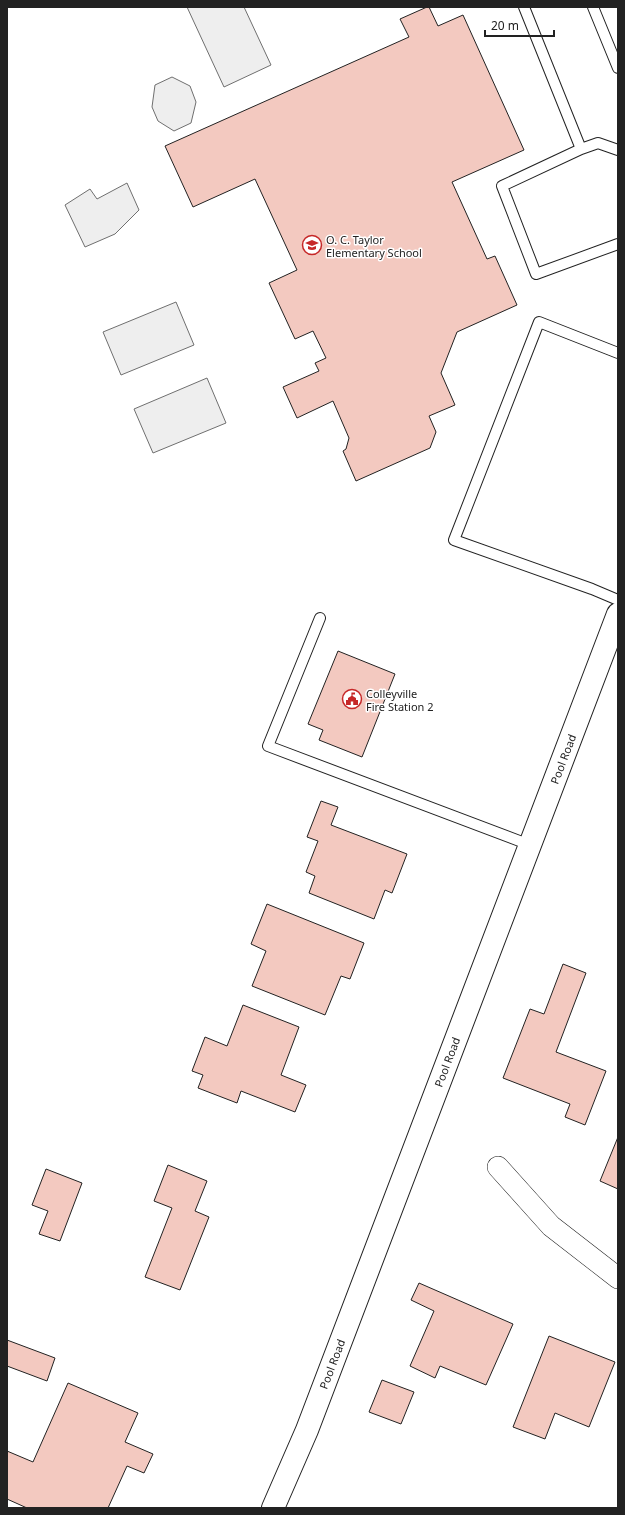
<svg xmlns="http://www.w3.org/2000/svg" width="625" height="1515" viewBox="0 0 625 1515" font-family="'Noto Sans',sans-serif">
	<rect width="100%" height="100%" fill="#fff"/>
	<!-- green -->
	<path fill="#eee" stroke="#6f6f6f" d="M187 7H244L271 65 224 87Z
		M172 77 190 86 196 102 191 123 174 131 158 121 152 107 155 85Z
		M127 183 139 210 115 234 85 247 65 205 90 189 97 199Z
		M176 302 194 345 121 375 103 332Z
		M207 378 226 423 153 453 134 409Z"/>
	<!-- building -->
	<path fill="#f3c9c0" stroke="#222" d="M427 7H429L438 26 463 15 524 150 452 182 487 259 495 256 517 305 457 332 441 373 455 405 429 416 436 432 430 448 356 481 343 451 346 449 349 438 333 401 297 418 283 387 319 371 315 363 326 358 313 331 295 339 269 283 297 270 255 179 193 207 165 146 409 37 400 19Z
		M338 651 395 674 362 757 319 740 323 730 308 724Z
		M321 801 338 807 331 825 407 854 392 893 385 890 374 919 309 893 315 876 306 872 318 841 307 837Z
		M267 904 364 943 350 979 341 976 325 1015 252 986 266 951 251 944Z
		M563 964 586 973 556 1052 606 1071 585 1125 565 1117 570 1104 503 1078 530 1009 544 1014Z
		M243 1005 299 1027 281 1075 306 1085 295 1112 241 1091 237 1103 198 1088 203 1075 192 1071 205 1037 227 1046Z
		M618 1137V1189L600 1181Z
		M168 1165 207 1181 195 1211 209 1217 180 1290 145 1277 172 1208 154 1201Z
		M46 1169 82 1183 60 1241 39 1234 48 1211 32 1205Z
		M419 1283 513 1324 486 1385 440 1366 435 1378 410 1366 434 1311 411 1300Z
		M549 1336 615 1362 589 1427 555 1413 545 1439 513 1427Z
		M7 1340 55 1358 47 1381 7 1366Z
		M382 1380 414 1392 401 1424 369 1412Z
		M68 1383 138 1413 125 1442 153 1454 144 1473 127 1466 108 1508H27L7 1499V1451L33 1462Z"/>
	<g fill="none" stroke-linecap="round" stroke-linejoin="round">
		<!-- lane casing -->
		<g stroke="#222" stroke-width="12">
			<path id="lane" d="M524 7 581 149
				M593 7 618 68
				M618 150 598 143 581 149 502 186 536 274 618 244
				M618 353 539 322 454 540 592 589 618 600
				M320 618 268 746 530 845"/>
		</g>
		<!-- street casing -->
		<g stroke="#222" stroke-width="22">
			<path id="street" d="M498 1167 551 1226 618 1278"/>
		</g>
		<!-- secondary casing -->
		<g stroke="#222" stroke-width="24">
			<path id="secondary" d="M273 1508 307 1430 618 614"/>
		</g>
		<!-- lane -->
		<use href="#lane" stroke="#fff" stroke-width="10"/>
		<!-- street -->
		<use href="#street" stroke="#fff" stroke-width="21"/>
		<!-- secondary -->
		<use href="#secondary" stroke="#fff" stroke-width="22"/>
	</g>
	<!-- icons -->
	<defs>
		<g id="school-ring" transform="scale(1)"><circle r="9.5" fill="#fff" stroke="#c62828" stroke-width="1.5"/><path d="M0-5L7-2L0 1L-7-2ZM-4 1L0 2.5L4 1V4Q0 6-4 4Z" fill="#c62828"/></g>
		<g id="civic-ring" transform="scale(1)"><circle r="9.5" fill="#fff" stroke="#c62828" stroke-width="1.5"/><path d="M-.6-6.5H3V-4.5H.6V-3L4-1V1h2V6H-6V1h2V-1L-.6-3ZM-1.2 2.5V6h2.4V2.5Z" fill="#c62828"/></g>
	</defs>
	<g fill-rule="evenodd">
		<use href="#school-ring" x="312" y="245"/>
		<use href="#civic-ring" x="352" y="699"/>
	</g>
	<g text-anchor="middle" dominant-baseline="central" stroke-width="3" stroke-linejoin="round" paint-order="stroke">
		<!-- poi labels -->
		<g font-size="11" fill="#222" stroke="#fff" text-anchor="start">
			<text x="326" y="239">O. C. Taylor<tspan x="326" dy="13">Elementary School</tspan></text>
			<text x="366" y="693">Colleyville<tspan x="366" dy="13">Fire Station 2</tspan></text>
		</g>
		<!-- street labels -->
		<g font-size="11" fill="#222" stroke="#fff">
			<text transform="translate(563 759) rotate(-69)">Pool Road</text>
			<text transform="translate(447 1062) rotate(-69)">Pool Road</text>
			<text transform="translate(332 1364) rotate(-69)">Pool Road</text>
		</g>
	</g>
	<!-- border -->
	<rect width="625" height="1515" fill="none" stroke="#222222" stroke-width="16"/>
	<!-- scale -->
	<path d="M485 30v6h69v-6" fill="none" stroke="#222222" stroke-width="2"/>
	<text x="491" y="30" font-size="12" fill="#222222" stroke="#ffffff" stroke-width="3" paint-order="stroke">20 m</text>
</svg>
